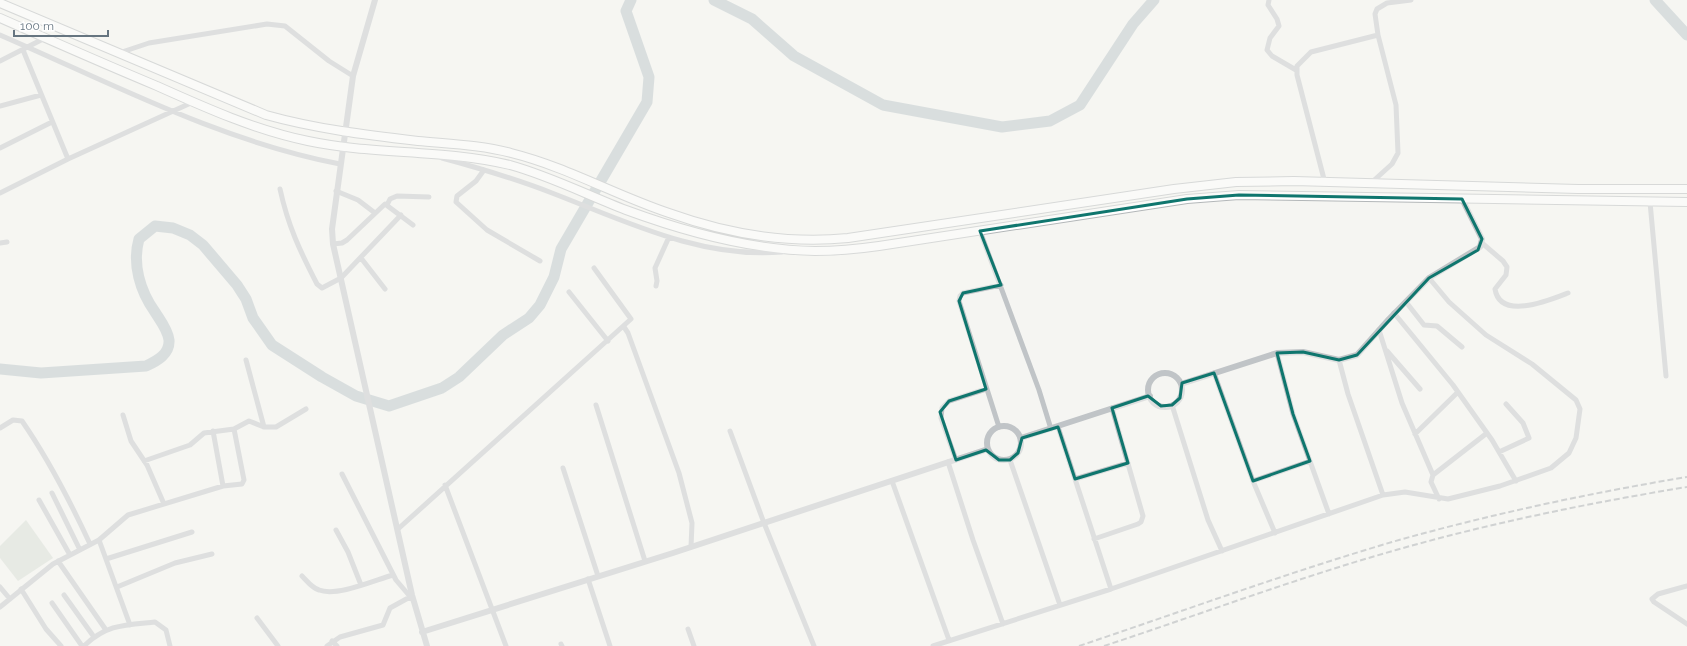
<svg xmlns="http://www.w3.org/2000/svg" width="1687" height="646" viewBox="0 0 1687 646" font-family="Raleway,sans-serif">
	<rect width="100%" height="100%" fill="#f5f5f2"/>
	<!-- green -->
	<path fill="#d6dcd3" d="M26 520 53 558 18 581 0 558V546Z"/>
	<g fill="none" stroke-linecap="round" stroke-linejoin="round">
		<!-- river -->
		<path stroke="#b7c2c6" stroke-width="11" d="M714 0 752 19 794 56 883 105 1002 127 1050 121 1080 105 1133 24 1154 0
			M1655 0 1687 35
			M0 369 41 373 146 366C157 361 170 354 169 340 168 330 160 320 155 312 140 291 132 264 139 239L155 226 173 228 190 235 203 245 237 285 246 299 253 318 272 345 322 377 356 396 389 406 442 388 459 377 503 335 529 318 540 305 554 277 561 249 647 102 649 77 626 11 631 0"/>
		<!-- trunk casing -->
		<g stroke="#b3b7b9" stroke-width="10">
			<path id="trunk" d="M0 3 266 115C316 129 367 135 418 141 449 144 481 145 511 153 567 167 615 195 669 213 725 233 788 244 848 238L1174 189 1236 182 1294 181 1578 189H1687
				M0 18C52 41 104 64 157 86 206 108 255 130 308 141 374 155 444 149 510 165 550 176 587 195 626 210 683 231 753 250 815 251 836 251 858 249 879 246L1187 199 1239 195 1687 202"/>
		</g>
		<!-- minor -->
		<path stroke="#c0c4c7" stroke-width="5" d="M1269 0 1268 5 1277 19 1279 26 1270 38 1267 50 1272 56 1296 70
			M0 35C111 83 220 141 340 164
			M23 50 68 159
			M119 53 149 43 267 24 285 26 329 61 353 76
			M0 61 45 38
			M0 106 41 95
			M0 148 52 122
			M442 158C479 168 516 179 552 193 625 221 701 259 782 252
			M484 170 476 181 457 196 456 202 487 230 540 261
			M1325 183 1297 75V66L1311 52 1378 35
			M1371 183 1392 164 1398 153 1396 105 1378 35 1375 14 1377 9 1387 3 1411 0
			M280 189C288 226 300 251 317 284L322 288 341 278 401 215
			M336 191 358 200 375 213
			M0 193 68 159 193 102
			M1650 202 1666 376
			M387 205 390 199 397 196 429 197
			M980 231 1039 390 1051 429
			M0 243 7 242
			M1482 243 1503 261 1507 267 1506 275 1495 289C1500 321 1550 300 1568 293
			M333 244 342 243 347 240 385 204 413 225
			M361 258 385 289
			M656 286 657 281 655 268 669 237
			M569 292 608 341
			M1406 302 1424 325 1437 326 1462 347
			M1394 313 1453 385 1492 440 1516 481
			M624 327 628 333 679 473 692 523 691 547
			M1379 330 1402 403 1433 475
			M1387 351 1420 389
			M1277 353 1293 414 1329 514
			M246 360 264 427
			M1339 360 1348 394 1383 495
			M1214 373 1253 481 1275 533
			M596 405 645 561
			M1172 405 1208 520 1222 551
			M123 415 131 441 147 465 164 504
			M999 427 959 301 960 296 963 293 1001 285
			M1058 427 1111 589
			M0 428 13 420 22 421C49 460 70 501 90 544
			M213 431 223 486
			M730 431 764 523 814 646
			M1415 434 1458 392
			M1499 452 1529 438 1523 423 1506 404
			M956 460 941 418 942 408 949 401 986 389
			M1010 460 1060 605
			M144 461 190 445 204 433 234 429 249 421 264 427H276L306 409
			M948 462 973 540 1003 624
			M563 468 598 576
			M342 474 396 580 413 600
			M1075 479 1128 463
			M892 481 949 640
			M1253 481 1310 461
			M445 485 506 646
			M52 493 80 550
			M1439 499 1431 482 1433 475 1487 433
			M39 500 70 555
			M398 529 631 319 594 268
			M336 530 348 552 361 585
			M1094 539 1138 524 1141 522 1143 516 1112 408
			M99 540 130 625
			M106 559 192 532
			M58 561 106 630
			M302 576C307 581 312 588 319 590 337 597 375 580 393 575
			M588 579 610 646
			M1687 586 1658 594 1652 599 1654 602 1687 624
			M0 587 10 599
			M117 587 175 563 212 554
			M21 589 46 629 61 646
			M64 595 94 637
			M52 603 82 646
			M0 607 53 564 99 540 128 515 223 486 242 484 244 480 234 429
			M257 618 278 646
			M688 629 694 646
			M332 641 337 646
			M561 644 562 646
			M84 646C107 624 125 625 155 622L166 630 170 646
			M327 646 340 637 383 625 390 608 410 597
			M933 646 1111 589 1383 495 1405 492 1448 499 1500 486 1551 468 1569 453 1576 438 1580 409 1576 400 1532 364 1486 335 1449 302 1429 278"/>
		<!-- tertiary -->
		<path stroke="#c0c4c7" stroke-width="6" d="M375 0 353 76 332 229 333 244 412 595 427 646
			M1148 390a17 17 0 1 1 34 0a17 17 0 1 1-34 0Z
			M1181 384 1277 353 1303 352 1339 360 1357 355 1389 319 1429 278 1480 247 1482 239 1462 199
			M987 443a17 17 0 1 1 34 0a17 17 0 1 1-34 0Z
			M1021 438 1150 396
			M422 632 673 553 988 449"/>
		<!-- trunk -->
		<use href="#trunk" stroke="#fff" stroke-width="8"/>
		<!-- rail -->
		<path stroke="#a2a7ab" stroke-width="2" stroke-dasharray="6 3" stroke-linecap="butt" d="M1079 646C1183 611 1287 573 1392 542 1487 515 1590 493 1687 477
			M1104 646C1201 614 1297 578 1396 550 1491 523 1589 503 1687 487"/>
	</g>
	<!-- marked area -->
	<path d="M0 0H1687V646H0ZM1239 195 1462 199 1482 239 1478 250 1429 278 1357 355 1339 360 1303 352 1277 353 1293 414 1310 461 1253 481 1214 373 1182 383 1180 398 1172 405 1161 406 1148 396 1112 408 1128 463 1075 479 1058 427 1022 438 1018 453 1010 460H999L986 450 956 460 940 412 949 401 986 389 959 301 963 293 1001 285 980 231 1187 199Z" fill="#f5f5f2" fill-opacity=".55" fill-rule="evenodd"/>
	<path fill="none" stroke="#0f766e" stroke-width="3" stroke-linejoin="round" d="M1239 195 1462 199 1482 239 1478 250 1429 278 1357 355 1339 360 1303 352 1277 353 1293 414 1310 461 1253 481 1214 373 1182 383 1180 398 1172 405 1161 406 1148 396 1112 408 1128 463 1075 479 1058 427 1022 438 1018 453 1010 460H999L986 450 956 460 940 412 949 401 986 389 959 301 963 293 1001 285 980 231 1187 199Z"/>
	<!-- scale -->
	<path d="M14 30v6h94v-6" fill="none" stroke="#667580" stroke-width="2"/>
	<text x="20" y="30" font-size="12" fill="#667580" stroke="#ffffff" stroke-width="3" paint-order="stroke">100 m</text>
</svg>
